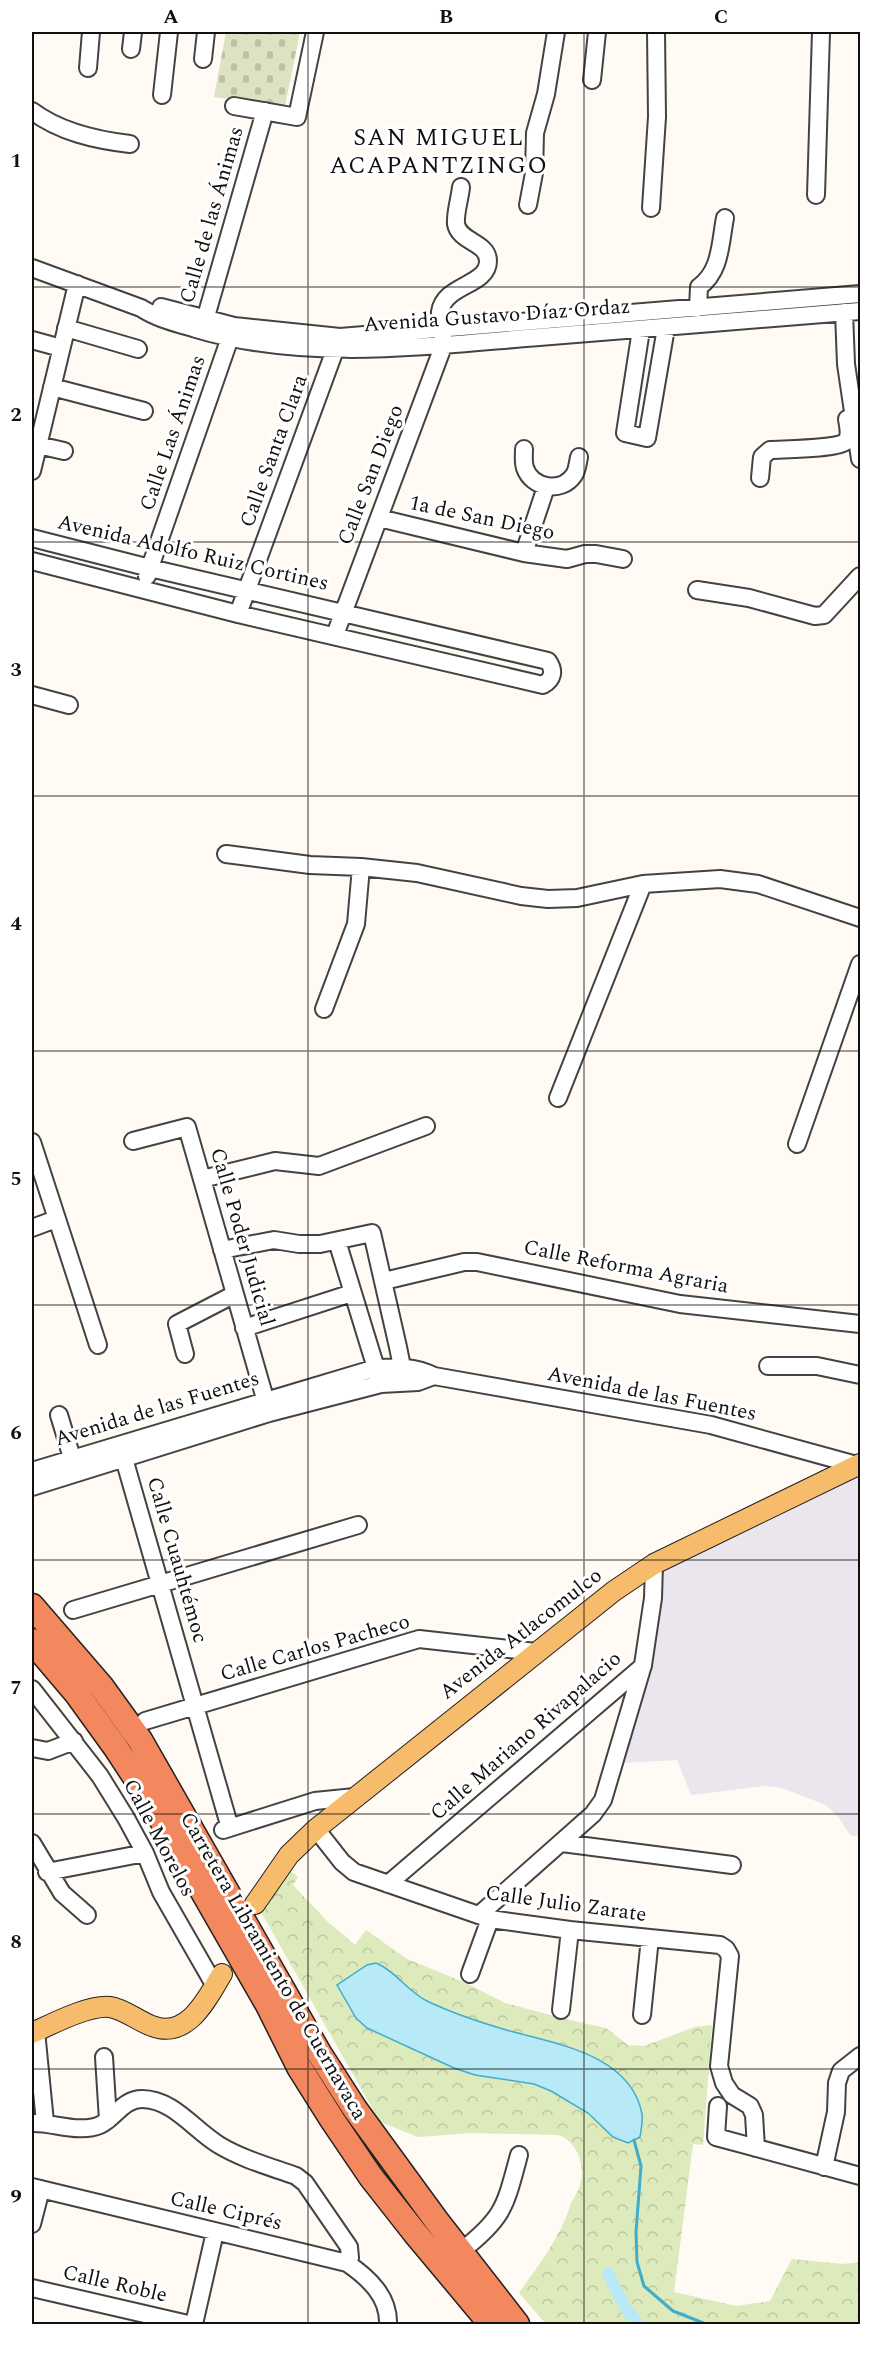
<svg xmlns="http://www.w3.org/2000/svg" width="892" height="2356" viewBox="0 0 892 2356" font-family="Spectral,serif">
	<defs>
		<pattern id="cemetery-stones" width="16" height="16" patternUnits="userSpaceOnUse" patternTransform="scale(1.5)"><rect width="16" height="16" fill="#dde2c3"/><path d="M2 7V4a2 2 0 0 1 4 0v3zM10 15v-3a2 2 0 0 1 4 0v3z" fill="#bdc1a6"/></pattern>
		<pattern id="park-crowns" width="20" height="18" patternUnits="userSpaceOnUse" patternTransform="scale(1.5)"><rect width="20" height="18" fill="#dceabc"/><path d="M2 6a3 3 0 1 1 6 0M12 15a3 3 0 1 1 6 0" fill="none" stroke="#bcc8a1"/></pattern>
	</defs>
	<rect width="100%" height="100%" fill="#fffaf3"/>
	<!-- industrial -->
	<path fill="#ebe5ee" d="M860 1472V1837L850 1835 839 1818 826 1805 782 1788 764 1786 691 1795 677 1760 621 1763 656 1564Z"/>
	<!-- cemetery -->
	<path fill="url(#cemetery-stones)" d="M226 32H300L285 106 214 97Z"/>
	<!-- park -->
	<path fill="url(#park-crowns)" d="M286 1867 298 1877 293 1885 327 1921 355 1945 366 1930 407 1959 466 1983 505 2003 565 2019 606 2028 628 2045 644 2046 695 2027 712 2025 703 2145 693 2144 674 2292 736 2306 770 2301 792 2259 842 2264 860 2262V2324H546L519 2293C539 2265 561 2236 570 2206 572 2199 578 2193 580 2185 586 2166 577 2141 558 2135L472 2133 418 2137 380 2122 261 1912Z"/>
	<!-- water -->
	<path fill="#b8e9f6" stroke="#3fadcc" stroke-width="1.5" d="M376 1963C396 1971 408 1992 427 2001 454 2014 482 2023 510 2031 557 2044 631 2055 642 2114 643 2121 641 2130 640 2137L628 2143 613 2137 588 2113 551 2091 534 2084 475 2075 454 2068 367 2028 356 2018 337 1985 367 1965Z"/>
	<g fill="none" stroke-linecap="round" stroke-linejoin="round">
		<!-- stream -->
		<path stroke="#3fadcc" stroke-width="3" d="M634 2140 641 2166 636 2232 637 2262 644 2286 673 2311 706 2324"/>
		<!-- canal -->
		<path stroke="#b8e9f6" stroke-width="12" d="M608 2273 625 2307 638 2324"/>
		<!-- minor casing -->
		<g stroke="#434343" stroke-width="20">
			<path id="minor" d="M131 49 133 32
				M203 59 206 32
				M88 68 91 32
				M592 80 597 32
				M162 95 169 32
				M234 106 297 117 315 32
				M32 111C60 132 95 140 130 144
				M816 195 821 32
				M528 205 534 173 535 133 546 94 556 32
				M651 208 657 117 656 32
				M32 268 141 308C158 319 176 323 196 329 306 362 426 346 539 337 646 329 753 319 860 311
				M161 307 234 326 340 337 860 294
				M698 308 699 287C721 271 720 244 725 218
				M844 312 846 364 860 459
				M203 327 265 111
				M66 328 138 349
				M641 330 625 433 647 438 666 328
				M32 340 61 348
				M52 387 144 411
				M38 445 64 451
				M524 449C524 455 523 462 525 468 532 488 561 494 574 475 577 471 578 462 579 457
				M32 471 77 284
				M760 478 762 457 770 450C784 449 835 449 845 442 851 437 848 426 847 419
				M379 518 524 553 567 559 585 554H596L623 559
				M32 538 150 568 548 661C555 671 553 679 543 685L238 614 32 561
				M524 553 546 487
				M147 576 233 329
				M697 590 749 598 815 616 824 615 860 576
				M238 614 339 339
				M335 635 444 344C443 334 439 322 440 312 444 284 488 286 488 261 488 242 459 242 456 224 455 213 460 198 461 187
				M32 695 69 705
				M226 854 310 865 361 867 417 873 521 896 548 899 577 898 643 884 720 879 758 884 860 918
				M324 1009 356 924 361 867
				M558 1098 643 884
				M133 1141 187 1127 268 1409
				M32 1142 98 1345
				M797 1144 860 964
				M202 1179 275 1161 319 1166 426 1126
				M32 1228 56 1219
				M337 1241 379 1378
				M222 1250 274 1240 299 1244H320L372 1233 398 1347 402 1367 401 1377
				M384 1281 464 1262H477L680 1304 860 1324
				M244 1328 352 1293
				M185 1354 177 1324 235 1294
				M768 1366H817L860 1375
				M59 1415 72 1458
				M121 1448 230 1828
				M32 1471 376 1368C398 1367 414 1366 434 1376L711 1425 860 1466
				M32 1487 269 1413 381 1384 418 1382 434 1376
				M73 1610 358 1525
				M32 1689 100 1776 126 1818 145 1853 161 1892 215 1986
				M145 1721 419 1639 536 1652
				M32 1748 48 1751 74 1741
				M316 1829 342 1862 354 1872 490 1919 570 1930 720 1945 726 1949 730 1956 719 2066 724 2083 732 2095 750 2106 754 2115 756 2148
				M223 1830 315 1801 355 1797
				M32 1843 62 1893 87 1915
				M562 1843 732 1865
				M47 1872 145 1853
				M388 1884 643 1666
				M479 1915 593 1814 603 1800 643 1665 653 1598 654 1564
				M470 1974 490 1919
				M561 2010 570 1930
				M642 2015 650 1938
				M36 2031 45 2122
				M104 2057 108 2120
				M718 2106 716 2137 860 2176
				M32 2123C52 2122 80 2134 100 2125 115 2118 123 2099 142 2099 173 2099 194 2130 219 2145 242 2159 271 2167 296 2176L305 2183 349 2247 350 2258 347 2263
				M824 2167 836 2112 837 2083 841 2071 860 2056
				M32 2187 347 2263C369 2278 389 2297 388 2324
				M32 2224 41 2189
				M460 2252C504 2218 505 2207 519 2155
				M32 2288 188 2324
				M194 2324 215 2232"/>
		</g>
		<!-- major casing -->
		<g stroke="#212121" stroke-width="22">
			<path id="major" d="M255 1904 289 1855 316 1829 614 1591 654 1564 860 1464
				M32 2033C52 2024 88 2005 110 2007 124 2009 138 2021 152 2026 188 2040 207 1998 222 1974"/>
		</g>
		<!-- highway casing -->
		<g stroke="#212121" stroke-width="27">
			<path id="highway" d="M32 1606 101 1686 140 1740 319 2053 355 2109 436 2220 517 2324
				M32 1641 77 1694 116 1748 152 1803 268 2005 299 2067 333 2121 371 2177 415 2233 491 2324"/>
		</g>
		<!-- minor -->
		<use href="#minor" stroke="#fff" stroke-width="16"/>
		<!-- major -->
		<use href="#major" stroke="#f7bc6b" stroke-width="20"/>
		<!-- highway -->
		<use href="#highway" stroke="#f3875d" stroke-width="24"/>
	</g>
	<!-- grid -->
	<path fill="none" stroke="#101010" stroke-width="1.5" stroke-opacity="0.55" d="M308 32V2324M584 32V2324M32 287H860M32 542H860M32 796H860M32 1051H860M32 1305H860M32 1560H860M32 1814H860M32 2069H860"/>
	<g text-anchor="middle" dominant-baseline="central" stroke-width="6" stroke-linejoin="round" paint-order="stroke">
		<!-- street labels -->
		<g font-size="21" fill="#101010" stroke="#fff">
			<text transform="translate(212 215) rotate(-74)">Calle de las Ánimas</text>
			<text transform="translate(497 316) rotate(-4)">Avenida Gustavo Díaz Ordaz</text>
			<text transform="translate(173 433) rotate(-71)">Calle Las Ánimas</text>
			<text transform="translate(274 451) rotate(-70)">Calle Santa Clara</text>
			<text transform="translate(371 475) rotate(-69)">Calle San Diego</text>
			<text transform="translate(482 518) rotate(12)">1a de San Diego</text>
			<text transform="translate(193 553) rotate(13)">Avenida Adolfo Ruiz Cortines</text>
			<text transform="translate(242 1237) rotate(74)">Calle Poder Judicial</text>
			<text transform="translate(626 1267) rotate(11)">Calle Reforma Agraria</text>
			<text transform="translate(652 1394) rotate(11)">Avenida de las Fuentes</text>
			<text transform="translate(157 1409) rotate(-17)">Avenida de las Fuentes</text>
			<text transform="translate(177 1560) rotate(74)">Calle Cuauhtémoc</text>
			<text transform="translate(521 1634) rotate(-38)">Avenida Atlacomulco</text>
			<text transform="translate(315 1648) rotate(-16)">Calle Carlos Pacheco</text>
			<text transform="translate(526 1736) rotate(-41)">Calle Mariano Rivapalacio</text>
			<text transform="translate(159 1838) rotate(62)">Calle Morelos</text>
			<text transform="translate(566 1904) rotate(8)">Calle Julio Zarate</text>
			<text transform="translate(273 1966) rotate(60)">Carretera Libramiento de Cuernavaca</text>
			<text transform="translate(226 2211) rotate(13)">Calle Ciprés</text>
			<text transform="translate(115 2284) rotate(13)">Calle Roble</text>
		</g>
		<!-- quarter labels -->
		<g font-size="24" letter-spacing="1.5" fill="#101010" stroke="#fff">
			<text x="439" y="138">SAN MIGUEL<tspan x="439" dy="28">ACAPANTZINGO</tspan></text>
		</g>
	</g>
	<!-- border -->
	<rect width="892" height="2356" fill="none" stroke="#ffffff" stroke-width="66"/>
	<rect x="33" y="33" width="826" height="2290" fill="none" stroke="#101010" stroke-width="2"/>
	<g font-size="20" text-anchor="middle" font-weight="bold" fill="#101010">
		<text x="171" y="23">A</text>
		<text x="446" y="23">B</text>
		<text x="721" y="23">C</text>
		<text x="16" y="167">1</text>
		<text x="16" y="421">2</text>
		<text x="16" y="676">3</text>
		<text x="16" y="930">4</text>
		<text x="16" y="1185">5</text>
		<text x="16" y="1439">6</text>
		<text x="16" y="1694">7</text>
		<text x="16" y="1948">8</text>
		<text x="16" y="2203">9</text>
	</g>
</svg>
